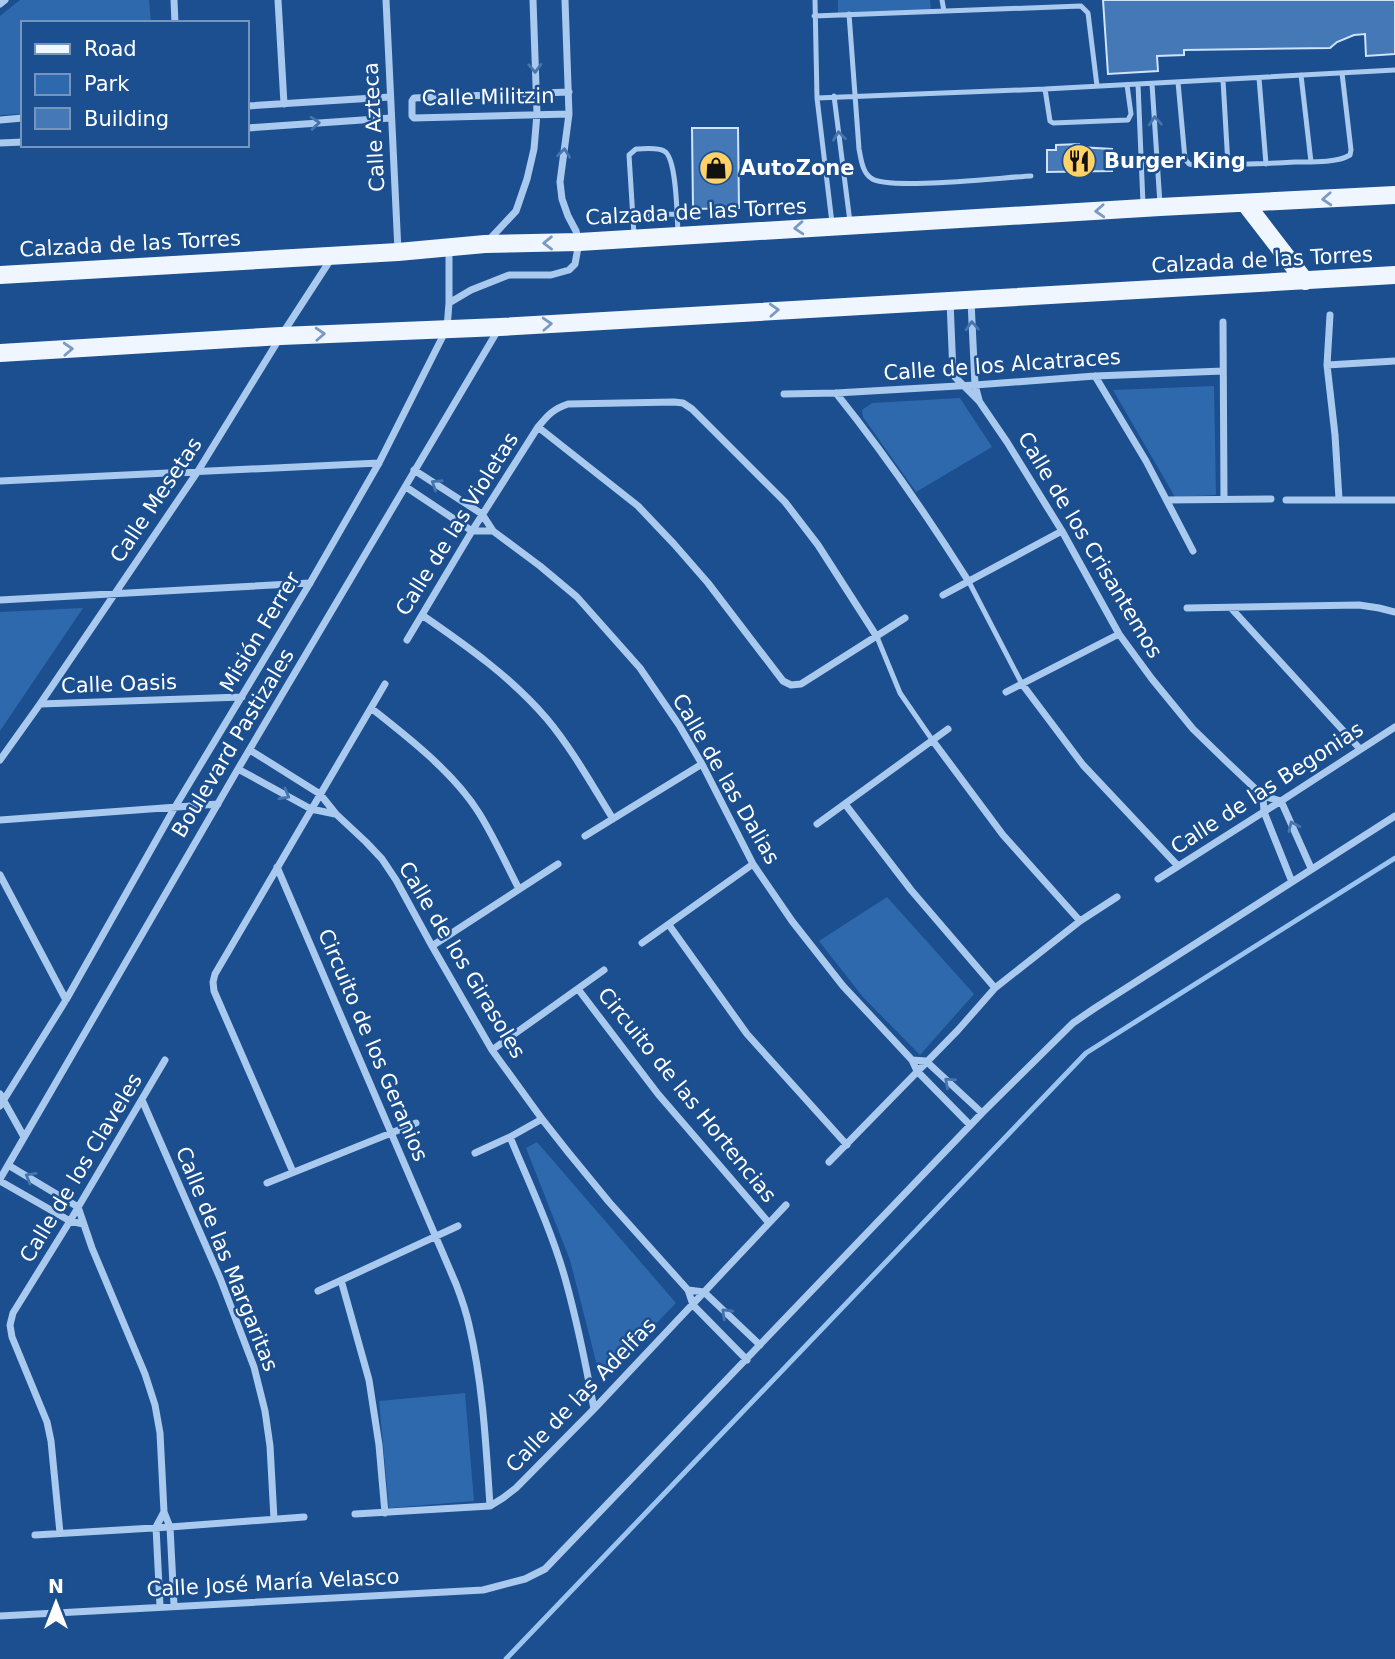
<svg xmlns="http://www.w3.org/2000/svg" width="1395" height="1659" viewBox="0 0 1395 1659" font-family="'DejaVu Sans',sans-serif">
	<rect width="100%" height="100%" fill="#1b4f8f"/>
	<!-- green -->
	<path fill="#2e69ad" d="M20 0H149L151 23H23V114L0 115V16Z
		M838 0H930L931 11 838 14Z
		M1214 386 1216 495 1175 497 1113 390Z
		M960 398 992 447 916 492 863 417 862 410 872 403Z
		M83 608 0 731V612Z
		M887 897 974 994 920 1055 863 997 819 941Z
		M537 1142 676 1303 601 1381 570 1260 526 1148Z
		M465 1393 474 1501 389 1508 379 1401Z"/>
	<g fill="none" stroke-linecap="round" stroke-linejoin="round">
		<!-- stream -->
		<path stroke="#9cc4f0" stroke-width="5" d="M506 1659 1086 1053 1395 858"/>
	</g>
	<!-- building -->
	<path fill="#4478b7" stroke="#cfe3fa" stroke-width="2" d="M1103 0H1395V54L1366 56 1365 34 1354 35 1337 42 1330 48 1184 50V55L1157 56 1158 71 1108 74Z
		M692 128H738L739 208 693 209Z
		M1079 144V147L1112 149V171L1047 172V150H1056V145Z"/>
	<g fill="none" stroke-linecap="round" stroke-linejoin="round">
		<!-- lane -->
		<path stroke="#a9c9ee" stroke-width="5" d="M815 0 817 98 832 223
			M942 0 944 11
			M849 14 859 149C861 158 862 172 871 178 887 191 1005 177 1031 176
			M814 16 1081 6 1088 13 1097 86
			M1301 75 1311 162
			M1259 78 1266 164
			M1223 80 1228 165
			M1178 82 1185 159 1189 164 1194 165C1228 165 1261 164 1295 162 1311 162 1337 163 1350 155L1351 150 1342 73
			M1138 84 1143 204
			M1152 84 1160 204
			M1045 89 1050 121 1053 123 1128 120 1131 114 1127 85
			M834 96 850 222
			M817 98 1045 89 1395 70
			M632 216 676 214
			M634 235 629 155 636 149C644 149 657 147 664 151 677 157 677 218 678 233
			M969 582 1022 684
			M877 637 900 693 933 741"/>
		<!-- street -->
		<path stroke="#a9c9ee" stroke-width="7" d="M174 0 175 23
			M278 0 284 104
			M386 0 398 251
			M0 4 5 0
			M569 92 414 98 412 101V116L414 118 569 114
			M247 106 390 97
			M0 120 23 118
			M247 128 391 118
			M0 143 23 142
			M488 241 516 211 527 179 534 149 537 114 533 0
			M449 248V303
			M950 301 953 373 955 377 979 401 1007 442 1062 531 1119 634 1152 679 1193 729 1227 762 1263 796 1281 801 1311 868
			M971 301 975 385 979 400
			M1330 315 1327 365 1335 435 1339 499
			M1223 322 1224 499
			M1327 365 1395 361
			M1095 376 1146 461 1193 551
			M836 393C884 453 928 517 969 582
			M784 394 836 393 975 385 1095 376 1223 371
			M538 427 638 506 674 544 708 583 783 681 791 685 801 684 905 618
			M414 470 482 514 493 531 540 566 577 597 640 668 679 725 702 764 753 864 792 921 843 986 912 1060 917 1071 970 1125
			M0 481 379 463
			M406 487 472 531H493
			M1167 500 1271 499
			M1286 500H1395
			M943 595 1062 531
			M0 600 310 583
			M1187 608 1359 605 1379 608 1395 612
			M1231 608 1360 749
			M422 615C467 646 511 677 547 719 572 749 592 785 613 819
			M407 640 472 531 538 427C548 415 553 409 568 404L674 402 683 403 692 409 785 502 818 545 877 637
			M1022 684 1083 765 1178 866
			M1006 692 1119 634
			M40 704 242 697
			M371 708C408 737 454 773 479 813 494 837 506 864 519 889
			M933 741 1003 835 1080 921
			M250 750 320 794 336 814 366 842 382 859 396 880 432 946 492 1050 542 1119 568 1152 609 1202 688 1290 693 1305 747 1360
			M0 760 40 704 198 471 281 336 331 259
			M238 769 311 809 335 814
			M1263 796 1264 812 1292 882
			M845 804 911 890 995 988
			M0 820 218 804
			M817 824 948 729
			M585 836 702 764
			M277 867 456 1284C461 1297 466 1311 469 1325 483 1384 486 1445 490 1506
			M0 875 66 1000
			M1158 879 1281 801 1395 727
			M669 925 747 1034 847 1145
			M642 943 753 864
			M432 946 558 864
			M578 989 658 1094 769 1223
			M492 1050 604 970
			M912 1060 926 1061 982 1113
			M0 1094 24 1137
			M142 1100 220 1278 254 1367 265 1411 270 1446 274 1519
			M0 1106 66 1000 175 807 310 583 379 463 447 328 449 303 471 290 509 275H551L569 270 575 264 579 242 576 231 568 216 562 199 560 182 569 114 565 0
			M510 1137C529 1183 551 1229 565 1278 577 1321 586 1365 594 1409
			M475 1153 510 1137 542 1119
			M829 1162 958 1030 995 988 1080 921 1117 897
			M8 1165 78 1207 92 1248 145 1374 155 1405 160 1433 164 1512 170 1527 174 1605
			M293 1172 214 991 213 982 215 974 385 684
			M0 1179 238 769 498 330
			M0 1181 70 1221 83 1224
			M267 1183 416 1123
			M341 1280 369 1380 379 1445 385 1513
			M688 1290 704 1292 760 1345
			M318 1291 458 1226
			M355 1514 490 1506 503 1498 516 1488 594 1409 786 1205
			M60 1533 51 1441 47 1422 12 1337 10 1325 13 1313 70 1221 165 1060
			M35 1535 170 1527 304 1517
			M160 1606 156 1527 164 1512
			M0 1616 483 1590 525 1579 545 1569 982 1113 1073 1023 1095 1008 1395 816"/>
		<!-- primary -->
		<path stroke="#f0f6ff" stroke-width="18" d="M1245 203 1305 281
			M0 275 398 252 485 244 579 242 1160 207 1395 195
			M0 353 281 336 500 327 1395 275"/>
	</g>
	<!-- one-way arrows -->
	<defs><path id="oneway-chevron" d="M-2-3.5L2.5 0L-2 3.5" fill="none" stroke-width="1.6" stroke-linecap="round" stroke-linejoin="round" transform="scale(1.75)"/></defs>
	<g stroke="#4674ac">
		<use href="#oneway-chevron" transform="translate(535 68) rotate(88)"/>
		<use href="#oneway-chevron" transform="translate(1155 121) rotate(-94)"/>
		<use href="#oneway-chevron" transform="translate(315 123) rotate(-4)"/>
		<use href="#oneway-chevron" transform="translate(839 136) rotate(-97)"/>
		<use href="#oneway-chevron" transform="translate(564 153) rotate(-83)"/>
		<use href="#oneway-chevron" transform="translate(972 326) rotate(-93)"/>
		<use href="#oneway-chevron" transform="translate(436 484) rotate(-147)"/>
		<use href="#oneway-chevron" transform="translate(285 795) rotate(29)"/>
		<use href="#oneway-chevron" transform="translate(1293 826) rotate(-114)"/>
		<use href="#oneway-chevron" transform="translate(949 1082) rotate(-138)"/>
		<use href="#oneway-chevron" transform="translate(30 1177) rotate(-150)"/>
		<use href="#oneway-chevron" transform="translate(726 1313) rotate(-136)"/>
	</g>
	<g stroke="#7b9ac1">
		<use href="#oneway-chevron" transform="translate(1327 199) rotate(177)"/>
		<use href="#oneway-chevron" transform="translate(1100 211) rotate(177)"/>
		<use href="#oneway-chevron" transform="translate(799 228) rotate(176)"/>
		<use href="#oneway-chevron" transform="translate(548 243) rotate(179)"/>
		<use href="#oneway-chevron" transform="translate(774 310) rotate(-3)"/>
		<use href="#oneway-chevron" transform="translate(547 324) rotate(-3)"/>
		<use href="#oneway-chevron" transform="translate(320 334) rotate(-3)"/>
		<use href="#oneway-chevron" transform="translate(68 349) rotate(-3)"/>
	</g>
	<!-- icons -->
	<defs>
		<g id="restaurant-disc" transform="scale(1.75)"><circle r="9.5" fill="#ffd166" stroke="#1b4f8f"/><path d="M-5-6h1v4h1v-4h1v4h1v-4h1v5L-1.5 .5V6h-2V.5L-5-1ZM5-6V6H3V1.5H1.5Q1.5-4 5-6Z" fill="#111"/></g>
		<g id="shop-disc" transform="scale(1.75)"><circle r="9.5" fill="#ffd166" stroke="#1b4f8f"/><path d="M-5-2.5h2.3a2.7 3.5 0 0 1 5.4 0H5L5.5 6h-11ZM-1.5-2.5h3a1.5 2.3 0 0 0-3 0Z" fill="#111"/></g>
	</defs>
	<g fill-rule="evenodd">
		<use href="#restaurant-disc" x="1079" y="161"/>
		<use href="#shop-disc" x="716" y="168"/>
	</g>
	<g text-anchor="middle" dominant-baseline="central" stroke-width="5" stroke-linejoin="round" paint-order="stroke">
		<!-- street labels -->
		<g font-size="21" fill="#fff" stroke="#1b4f8f">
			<text transform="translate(488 97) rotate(-1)">Calle Militzin</text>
			<text transform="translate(374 127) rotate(-93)">Calle Azteca</text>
			<text transform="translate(696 212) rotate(-3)">Calzada de las Torres</text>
			<text transform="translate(130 244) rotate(-3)">Calzada de las Torres</text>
			<text transform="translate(1262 260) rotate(-3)">Calzada de las Torres</text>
			<text transform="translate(1002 365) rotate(-4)">Calle de los Alcatraces</text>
			<text transform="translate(156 500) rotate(-56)">Calle Mesetas</text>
			<text transform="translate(457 524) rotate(-58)">Calle de las Violetas</text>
			<text transform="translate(1090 545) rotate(59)">Calle de los Crisantemos</text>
			<text transform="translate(260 632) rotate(-59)">Misión Ferrer</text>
			<text transform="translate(119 684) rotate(-2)">Calle Oasis</text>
			<text transform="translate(233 743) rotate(-59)">Boulevard Pastizales</text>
			<text transform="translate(726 779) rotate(60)">Calle de las Dalias</text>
			<text transform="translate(1267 788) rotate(-33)">Calle de las Begonias</text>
			<text transform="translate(462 960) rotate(59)">Calle de los Girasoles</text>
			<text transform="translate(373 1045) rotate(67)">Circuito de los Geranios</text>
			<text transform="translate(687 1095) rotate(51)">Circuito de las Hortencias</text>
			<text transform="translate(81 1168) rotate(-59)">Calle de los Claveles</text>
			<text transform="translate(227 1259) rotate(68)">Calle de las Margaritas</text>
			<text transform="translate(581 1395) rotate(-46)">Calle de las Adelfas</text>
			<text transform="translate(273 1583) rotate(-3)">Calle José María Velasco</text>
		</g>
		<!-- poi labels -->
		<g font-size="21" font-weight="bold" fill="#fff" stroke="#1b4f8f" text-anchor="start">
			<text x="1104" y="161">Burger King</text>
			<text x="740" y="168">AutoZone</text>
		</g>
	</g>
	<!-- legend -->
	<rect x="21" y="21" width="228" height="126" fill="#1b4f8f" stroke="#7695bc" stroke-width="2"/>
	<rect x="35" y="44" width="35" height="10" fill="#f0f6ff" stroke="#7695bc" stroke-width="2"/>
	<text x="84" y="56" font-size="21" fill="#ffffff">Road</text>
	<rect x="35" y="74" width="35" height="21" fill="#2e69ad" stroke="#7695bc" stroke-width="2"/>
	<text x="84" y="91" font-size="21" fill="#ffffff">Park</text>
	<rect x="35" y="108" width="35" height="21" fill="#4478b7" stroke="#7695bc" stroke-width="2"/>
	<text x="84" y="126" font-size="21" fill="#ffffff">Building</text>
	<!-- north arrow -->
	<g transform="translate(56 1603)" stroke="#1b4f8f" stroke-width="5" paint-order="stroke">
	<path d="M0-5L12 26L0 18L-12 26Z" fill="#ffffff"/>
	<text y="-10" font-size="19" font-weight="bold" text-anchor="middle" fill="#ffffff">N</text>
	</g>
</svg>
